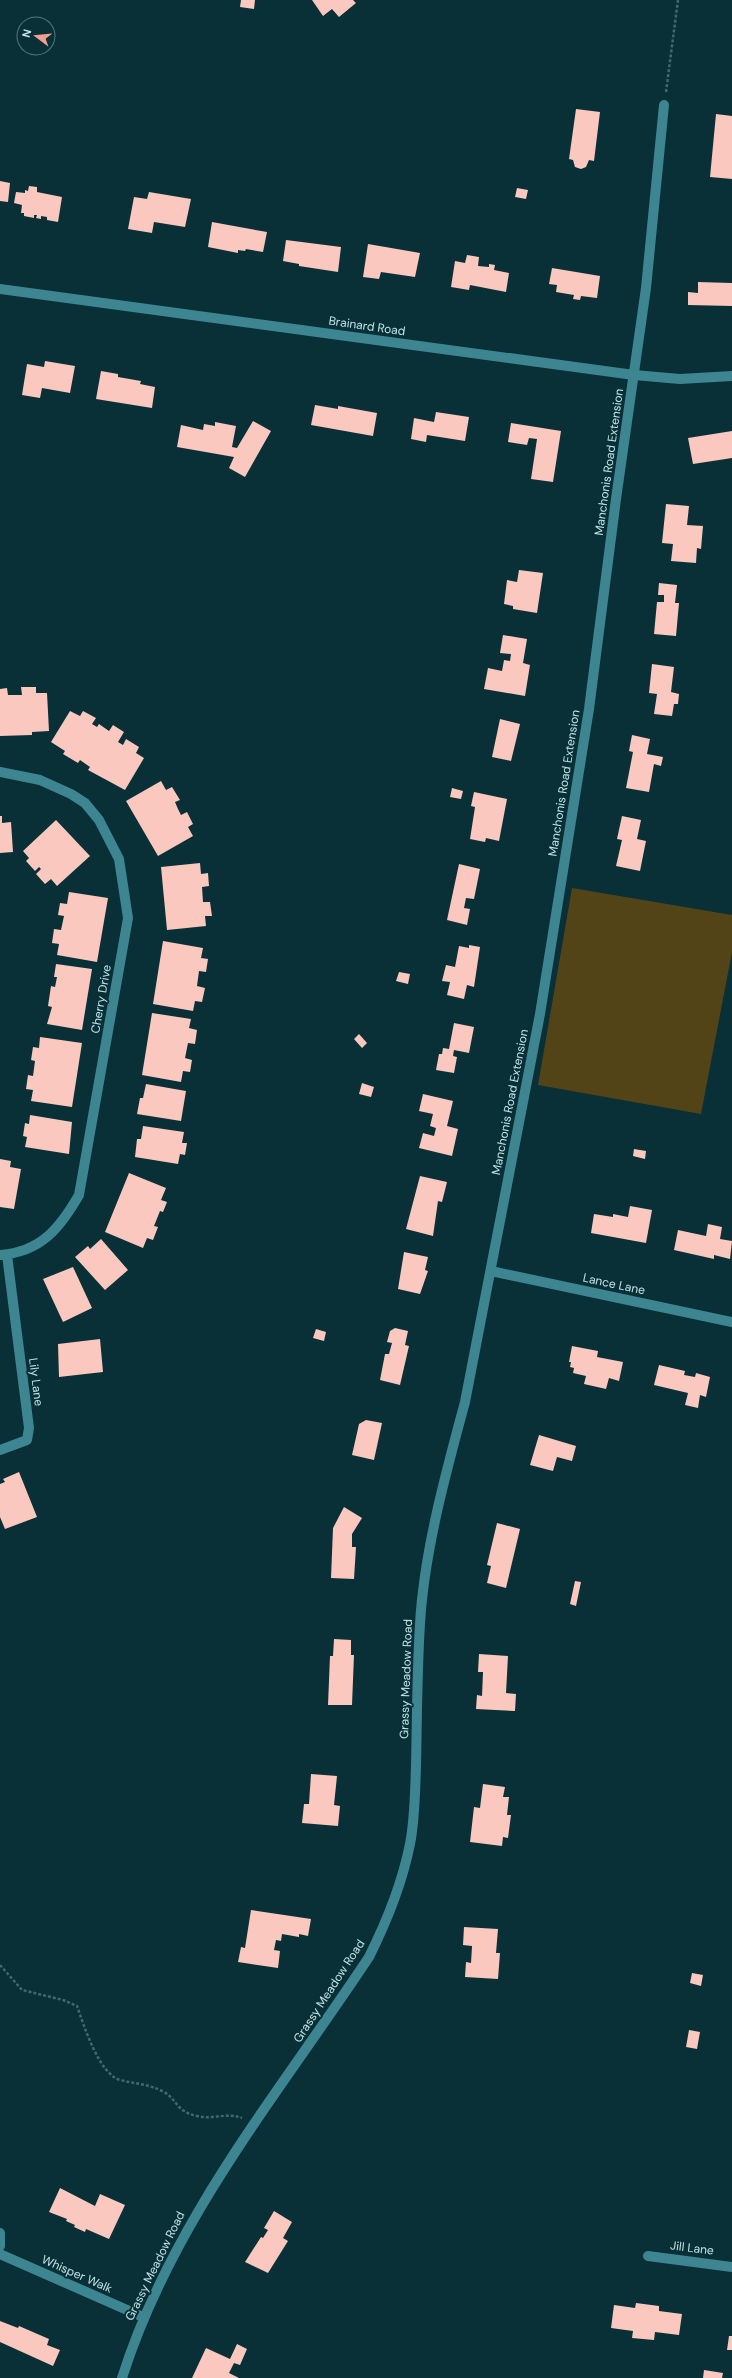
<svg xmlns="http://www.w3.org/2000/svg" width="732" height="2378" viewBox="0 0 732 2378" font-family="'DM Sans',sans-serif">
	<rect width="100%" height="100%" fill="#083036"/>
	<!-- green -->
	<path fill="#534417" d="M572 888 732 915V952L701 1114 538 1085Z"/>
	<!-- building -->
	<path fill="#fac8bf" d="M241 0H255L254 9 240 7Z
		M312 0H353L356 3 339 17 332 9 323 16Z
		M576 109 600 112 594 161 589 160 586 167 581 169 575 167 573 160 569 159Z
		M716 114 732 116V179L710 177Z
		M0 181 10 183 8 202 0 201Z
		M29 186 37 187V192L62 197 58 222 47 220V217L41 216V219L36 218 37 215H34V218L24 216V213H21L22 205 14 203 16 192 25 193V190L28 191Z
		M517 188 528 190 526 199 515 197Z
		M149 192 191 199 185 227 154 222 152 233 128 229 134 197 147 199Z
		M212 222 267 232 263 252 246 249 245 251 238 250V253L208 247Z
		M286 240 341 247 338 272 299 266V264L283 261Z
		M368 244 420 253 415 277 381 272 379 279 363 277Z
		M467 255 479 257 478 266 489 267V264L495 265 494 270 509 273 506 292 470 285 469 290 451 287 455 261 465 263Z
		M552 268 600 276 597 298 581 296 580 300 573 299 574 295 556 292 557 285 549 284Z
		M698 282 732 283V306L688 305V292L698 293Z
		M45 361 75 366 70 393 42 388 40 398 22 395 27 364 44 367Z
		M101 371 118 374V377L141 381 140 384 155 387 152 408 96 399Z
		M315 405 338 409V406L377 413 373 436 311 425Z
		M436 412 469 417 465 441 427 435 426 442 411 439 414 418 434 422Z
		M253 421 271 431 245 477 229 468 234 457 177 447 181 425 203 430 204 424 215 426V422L236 426 232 447 237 448Z
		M511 423 561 431 553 482 531 479 537 439 529 438 527 445 508 442Z
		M732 431V458L693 464 688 438Z
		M666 504 689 506 687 525 703 526 701 549 697 548 696 563 671 561 673 544 662 543Z
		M519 570 543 573 537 613 513 609V606L504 604 507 580 517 582Z
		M659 583 677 585 675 603H679L676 636 654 634 657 602H664V595H658Z
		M503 635 527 639 523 663 530 665 525 696 484 689 488 668 502 671 504 660 510 661 511 654 500 653Z
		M652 664 674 667 671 692 679 694 678 704H674L672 716 654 714 657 694 649 693Z
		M21 687H36V693H47L49 731 32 732V735L0 736V689L7 688 8 695H22Z
		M70 711 80 716 83 711 96 718 92 724 97 727 99 724 109 731 113 725 124 732 118 742 123 745 126 739 139 747 136 753 144 758 125 790 88 770 90 767 80 760 78 763 63 754 65 751 51 742Z
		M500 719 520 724 511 761 492 757Z
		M632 735 650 739 647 754 663 757 661 766 654 764 649 792 626 788 633 752 629 751Z
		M161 781 166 790 172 787 180 800 175 802 178 809 181 815 187 812 193 824 188 827 193 836 158 856 126 801Z
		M452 788 463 791 461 799 450 797Z
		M474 792 507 799 499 841 486 838 485 842 470 839 475 807 471 806Z
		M0 816H2V823L11 822 13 852 0 853Z
		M622 816 641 820 637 839 646 841 640 871 616 866 622 840 617 839Z
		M56 820 90 856 57 886 51 879 45 884 36 874 41 869 39 867 35 871 26 861 29 858 23 851Z
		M200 863 201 874 208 873 209 886 202 887 203 902H210L212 916H205L206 926 167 930 161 867Z
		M459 864 480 869 474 899 466 898 464 908 470 909 467 925 447 920Z
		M69 892 108 898 97 962 57 955 59 944 52 943 54 929 61 930 64 916 58 915 60 903 67 904Z
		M163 941 203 948 201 958 208 959 206 972 199 971 197 986 205 988 202 1002 195 1001 193 1011 153 1004Z
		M469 945 480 947 474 987 467 985 464 999 447 995 450 982 442 981 446 965 455 967 459 946 469 948Z
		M56 964 92 969 82 1030 47 1024 52 1007 48 1006 51 986 55 987 57 977H54Z
		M399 972 410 974 408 984 396 981Z
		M152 1013 191 1019 189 1028 197 1030 195 1044 188 1043 185 1058 192 1060 190 1072 183 1071 181 1082 142 1075Z
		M454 1023 474 1027 469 1053 454 1050 453 1056 457 1057 454 1073 436 1070 439 1054H442L443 1048 449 1049Z
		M359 1034 367 1043 362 1048 354 1039Z
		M40 1037 82 1043 72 1107 31 1101 33 1090 26 1089 28 1075 33 1076 35 1061 31 1060 33 1047 39 1048Z
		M362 1083 374 1087 371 1097 359 1094Z
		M146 1084 186 1091 181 1121 137 1114 140 1098H143Z
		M423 1094 453 1101 447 1126 458 1129 452 1156 419 1148 423 1133 434 1136 436 1128 430 1126 433 1114 419 1111Z
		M30 1115 72 1122 69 1154 25 1147 27 1137 23 1136 25 1123 29 1124Z
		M143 1126 184 1132 182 1143H187L185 1155 180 1154 178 1164 135 1157 137 1139H141Z
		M634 1149 646 1151 645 1159 633 1156Z
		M0 1159 11 1161 10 1167 21 1169 14 1209 0 1207Z
		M129 1173 166 1188 161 1200 167 1202 163 1212 160 1211 154 1226 158 1227 153 1240 147 1238 143 1248 105 1232Z
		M420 1176 447 1182 442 1202 438 1201 433 1236 406 1229Z
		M630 1206 652 1210 646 1243 591 1233 594 1214 613 1217V1214L628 1217Z
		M708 1224 722 1227 720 1239 732 1241 730 1259 714 1255V1259L674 1250 678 1230 706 1236Z
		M101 1239 128 1270 105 1290 75 1257 88 1246 90 1249Z
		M404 1252 428 1257 425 1270 428 1271 420 1294 398 1289Z
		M73 1267 92 1308 63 1322 43 1279Z
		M395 1328 408 1331 405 1345 409 1346 400 1385 380 1380 385 1354H389L392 1343 387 1342 390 1331Z
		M316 1329 326 1332 324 1341 313 1338Z
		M100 1339 103 1372 59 1377 58 1344Z
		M572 1346 598 1351 597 1357 623 1362 619 1381 609 1378 606 1389 584 1384 586 1376 573 1373 574 1368 570 1367 571 1362H569Z
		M659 1365 685 1371 684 1375 695 1377 696 1373 710 1377 706 1397 700 1395 698 1408 685 1405 688 1393 654 1385Z
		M366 1420 382 1423 374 1460 352 1455 359 1424Z
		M539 1435 576 1446 572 1461 557 1457 553 1471 530 1465Z
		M19 1472 37 1517 5 1529 0 1517V1484L5 1482 3 1479Z
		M344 1507 362 1518 352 1534V1547H356L354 1579 331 1578 333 1528Z
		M497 1523 520 1529 506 1588 487 1583 491 1566 487 1565Z
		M575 1581 581 1582 576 1606 570 1604Z
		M334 1639 351 1640V1655H354L352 1705H328L330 1656H333Z
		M479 1654 508 1656 506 1693 516 1694 515 1711 476 1709 477 1695 482 1696 483 1672H478Z
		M311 1774 337 1776 334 1805 340 1806 338 1826 302 1823 304 1804H309Z
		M483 1784 505 1787 503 1797H509L507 1815H511L508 1838 503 1837 502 1846 470 1842 474 1807 480 1808Z
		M251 1910 311 1919 308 1936 299 1934V1937L282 1934 281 1941 276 1940 274 1950 280 1951 278 1968 238 1962 241 1947 245 1948Z
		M464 1927 498 1929 496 1953H500L498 1979 465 1977 466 1962 471 1963 472 1946 463 1945Z
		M692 1973 703 1975 701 1986 690 1983Z
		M689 2030 700 2032 697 2049 686 2047Z
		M60 2188 95 2206 100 2194 125 2205 109 2239 86 2229 85 2232 74 2227 75 2225 66 2221 67 2219 49 2212Z
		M274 2211 292 2222 283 2238 288 2241 268 2273 245 2262 261 2237 263 2238 268 2230 264 2228Z
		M636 2303 659 2306V2311L682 2314 679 2335 655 2332 654 2340 632 2338 633 2331 611 2328 614 2305 635 2308Z
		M0 2321 18 2328 19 2326 49 2339 47 2345 60 2350 53 2366 0 2342Z
		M729 2336H732V2350H727Z
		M237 2344 247 2349 240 2365 234 2363 229 2373 239 2378H192L206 2348 230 2359Z
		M704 2370 723 2373 722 2378H703Z"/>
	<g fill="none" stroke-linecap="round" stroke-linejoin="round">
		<!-- path -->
		<path stroke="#42686e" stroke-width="2.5" stroke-dasharray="3 2" stroke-linecap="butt" d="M666 92 678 0
			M0 1965 22 1990 63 2000 77 2006C84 2026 99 2074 120 2080 136 2084 149 2084 164 2092 177 2099 176 2112 197 2116 212 2120 227 2112 242 2118"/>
		<!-- minor -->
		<path stroke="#3d8591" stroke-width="10" d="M0 772 40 780 71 794 85 803 99 820 119 859 128 918 79 1195C60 1228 41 1252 0 1255
			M491 1271 732 1322
			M0 1450 27 1440 29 1428 7 1255
			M0 2233V2246
			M0 2254 143 2317
			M648 2256 732 2267
			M122 2378C172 2220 279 2093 369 1957 387 1921 402 1884 410 1844 415 1819 415 1791 416 1766 417 1719 417 1671 420 1624 424 1552 446 1472 465 1402L540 1014 589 709 616 499 646 288 664 105"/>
		<!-- tertiary -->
		<path stroke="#3d8591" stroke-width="10" d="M0 289 634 375 680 379 732 376"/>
	</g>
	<g text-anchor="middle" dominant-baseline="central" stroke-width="4" stroke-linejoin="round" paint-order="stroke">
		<!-- street labels -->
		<g font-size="12" fill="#c1e3e9" stroke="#083036">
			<text transform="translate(367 326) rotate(8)">Brainard Road</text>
			<text transform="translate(609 462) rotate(-82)">Manchonis Road Extension</text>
			<text transform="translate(564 783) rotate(-81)">Manchonis Road Extension</text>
			<text transform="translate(101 999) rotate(-80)">Cherry Drive</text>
			<text transform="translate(510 1102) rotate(-79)">Manchonis Road Extension</text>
			<text transform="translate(614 1284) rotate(12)">Lance Lane</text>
			<text transform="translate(36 1382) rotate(83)">Lily Lane</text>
			<text transform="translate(406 1679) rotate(-88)">Grassy Meadow Road</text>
			<text transform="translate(329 1991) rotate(-57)">Grassy Meadow Road</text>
			<text transform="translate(692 2248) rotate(7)">Jill Lane</text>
			<text transform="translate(155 2266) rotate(-64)">Grassy Meadow Road</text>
			<text transform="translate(77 2274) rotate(24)">Whisper Walk</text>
		</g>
	</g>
	<!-- north arrow -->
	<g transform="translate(36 36) rotate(286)"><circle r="19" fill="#083036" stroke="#52787e"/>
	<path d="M0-3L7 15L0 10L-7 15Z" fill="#f59d8e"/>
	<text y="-6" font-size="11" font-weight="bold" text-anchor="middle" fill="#c1e3e9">N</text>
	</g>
</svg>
